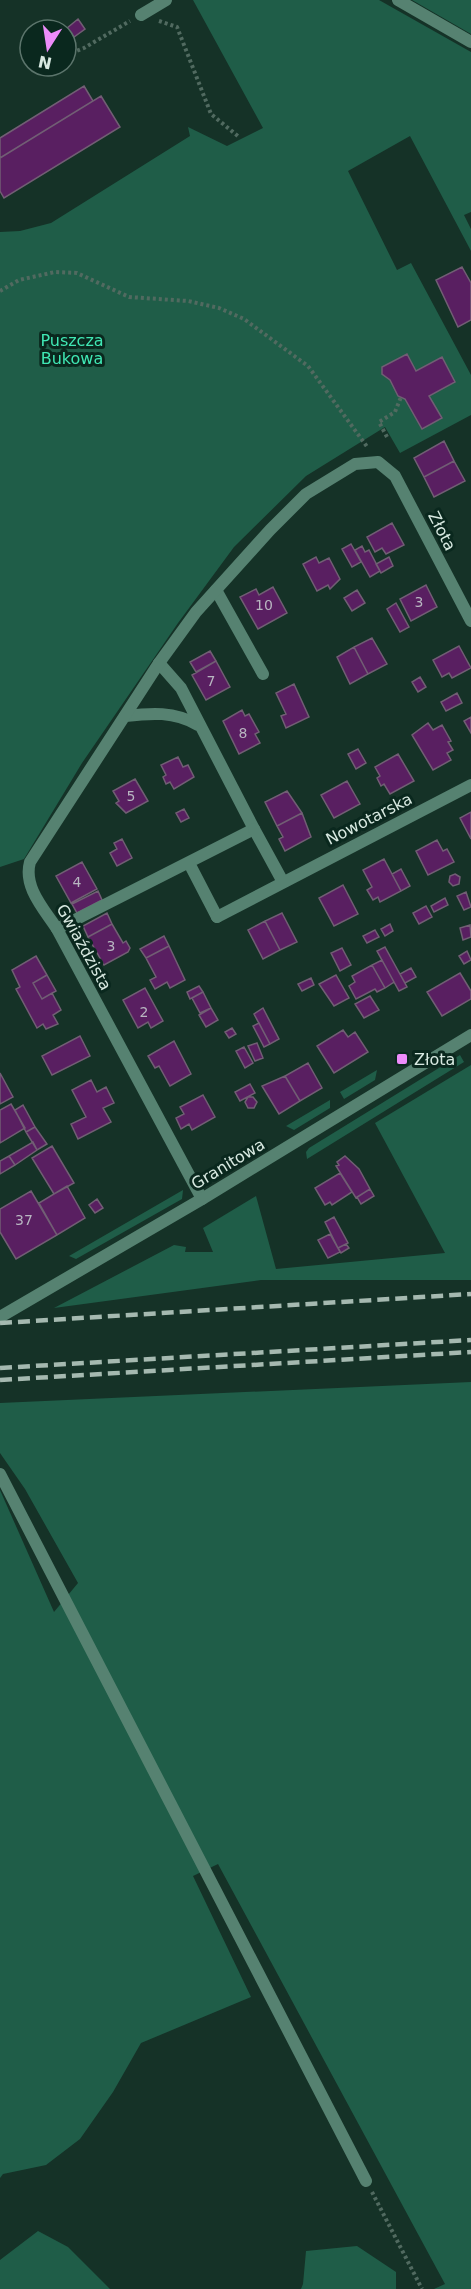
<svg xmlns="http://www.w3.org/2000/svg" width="471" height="2289" viewBox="0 0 471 2289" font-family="'DejaVu Sans',sans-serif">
	<rect width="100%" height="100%" fill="#153227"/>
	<!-- green -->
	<path fill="#1f5d48" d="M193 0H379L471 52V212L464 215 471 229V251L410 136 348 171 397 270 411 263 471 375V415L400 453 385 427 306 476 234 547 178 623 82 763 24 859 0 867V232L20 231 51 223 190 136 188 127 227 146 263 128Z
		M412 0H471V34Z
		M460 1055 464 1062 307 1159 306 1152 309 1148Z
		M471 1065V1280H261L54 1308 174 1245 186 1247 185 1252H213L203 1228 256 1196 276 1269 445 1253 375 1123Z
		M377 1070 375 1080 344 1099 340 1092Z
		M330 1100V1108L294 1130 286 1126Z
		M183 1190 182 1199 76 1259 69 1256Z
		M471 1382V2289H434L445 2284 218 1864 193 1876 251 1997 141 2043 113 2092 80 2139 46 2165 3 2174 0 2178V1490L54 1612 78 1583 25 1489 0 1453V1403Z
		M38 2231 68 2247 110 2289H0V2260Z
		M357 2246 396 2272V2289H301L303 2284 306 2251Z"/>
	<!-- building -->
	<path fill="#591f61" stroke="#715e74" stroke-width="1.5" d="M78 19 85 29 74 37 67 28Z
		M84 86 93 101 0 158V138Z
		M101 96 120 127 4 198 0 191V158Z
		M462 267 471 283V320L458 327 436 280Z
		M407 354 416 371 442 357 455 382 429 396 442 418 422 429 405 399 398 396 390 380 382 374V367Z
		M444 441 454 461 424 477 414 458Z
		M454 461 465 481 434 497 424 477Z
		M392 523 404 545 386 554 382 548 375 552 367 537Z
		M351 544 361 562 352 567 342 549Z
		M362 546 365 552 369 550 380 571 370 577 355 550Z
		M316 557 319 563 329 558 340 579 330 589 328 585 317 591 306 570 303 564Z
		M389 557 393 566 381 573 376 564Z
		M426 585 437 607 411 621 400 599Z
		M273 587 287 613 258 629 240 597 256 589 259 595Z
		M357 590 365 603 352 611 344 598Z
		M396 603 409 627 400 632 387 609Z
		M372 638 387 664 368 674 354 647Z
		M459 646 471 668 452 678 449 673 442 677 433 660Z
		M354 647 368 674 350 684 337 657Z
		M210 651 216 661 196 672 190 662Z
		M216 661 230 687 206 700 192 675Z
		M420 677 426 687 418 692 412 682Z
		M294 684 309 717 286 728 281 716 286 714 276 693Z
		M457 693 462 703 446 711 441 702Z
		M242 710 245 716 249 714 259 732 255 734 260 743 239 754 223 721Z
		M471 717V733L464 721Z
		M428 723 433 730 442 725 451 741 448 742 453 750 447 753 451 760 433 770 412 735Z
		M358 749 366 763 356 769 348 754Z
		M398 754 414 781 390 794 384 784 381 786 377 778 380 776 375 767Z
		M178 757 183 767 188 765 194 777 174 789 170 782 166 784 163 777 166 775 161 765Z
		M135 779 148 801 126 813 116 803 119 801 113 791Z
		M347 781 360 804 334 818 321 795Z
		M287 791 302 813 277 826 265 802Z
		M184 809 189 818 181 822 176 813Z
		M471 812V839L460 818Z
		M302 813 311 837 285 851 279 839 283 837 277 826Z
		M122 839 132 858 117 866 110 853 117 849 114 843Z
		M437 840 443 851 447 849 454 862 428 875 416 851Z
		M384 859 401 891 380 902 378 897 373 900 367 890 372 887 363 870Z
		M82 862 97 889 71 903 56 876Z
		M401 869 410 886 401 891 392 874Z
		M455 874 460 877 459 884 453 886 449 882 450 876Z
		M343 885 358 914 334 926 319 898Z
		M98 891 102 900 77 913 72 904Z
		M466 892 471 907 464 910 457 896Z
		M445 898 448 905 434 912 431 906Z
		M426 906 432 917 419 924 413 913Z
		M107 913 112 924 88 937 83 926Z
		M282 913 297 942 280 950 265 921Z
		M265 921 280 950 263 959 248 930Z
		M112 924 123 943 126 941 130 948 128 952 104 965 88 937Z
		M390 924 393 931 385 936 381 929Z
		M470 925 471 937 463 940 460 928Z
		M375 930 379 937 367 943 363 936Z
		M164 936 169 946 146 958 140 949Z
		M169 946 185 980 170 988 167 982 155 989 150 980 156 977 146 958Z
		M385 947 407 987 399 991 377 951Z
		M342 948 351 965 340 971 331 953Z
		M467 951 471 960 464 964 459 956Z
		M36 956 47 975 33 983 42 999 52 993 61 1010 53 1015 58 1024 46 1029 43 1024 37 1028 16 989 20 987 12 970Z
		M382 960 394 982 385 988 372 965Z
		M372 965 385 988 377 992 375 989 356 999 349 986 355 982 352 976Z
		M411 968 416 977 405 983 400 974Z
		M460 973 471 991V999L442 1016 427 992Z
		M47 975 56 991 42 999 33 983Z
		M336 975 349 998 334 1006 319 984Z
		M311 978 314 985 302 991 298 984Z
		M199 986 203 992 190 999 187 992Z
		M145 988 163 1021 151 1028 148 1022 138 1028 123 1000Z
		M203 992 211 1008 200 1013 192 998Z
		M370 996 379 1010 364 1018 355 1004Z
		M211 1008 218 1020 206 1027 199 1015Z
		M263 1008 279 1039 270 1044 254 1014Z
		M259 1023 270 1044 264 1047 253 1026Z
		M232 1028 236 1034 229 1038 225 1032Z
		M343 1030 348 1037 355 1032 368 1052 334 1073 317 1046Z
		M80 1036 90 1056 52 1075 42 1056Z
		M174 1041 191 1074 170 1086 159 1066 155 1068 148 1056Z
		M257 1043 263 1058 255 1061 248 1046Z
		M244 1047 253 1063 245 1068 236 1051Z
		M308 1063 322 1088 300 1101 285 1076Z
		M0 1073 13 1097 0 1104Z
		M285 1076 300 1101 279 1114 262 1086Z
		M91 1080 97 1092 106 1087 114 1103 103 1108 111 1122 78 1139 71 1124 86 1117 72 1090Z
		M250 1084 255 1093 240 1101 235 1092Z
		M203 1095 215 1117 192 1130 189 1124 181 1129 176 1118 184 1114 180 1107Z
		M248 1097H253L257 1102 254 1108H248L245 1102Z
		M11 1104 25 1128 0 1143V1110Z
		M23 1105 35 1127 26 1132 15 1110Z
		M35 1127 47 1144 37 1150 26 1132Z
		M33 1142 37 1150 15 1165 9 1156Z
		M52 1146 74 1183 54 1194 32 1158Z
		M9 1156 15 1165 0 1174V1161Z
		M345 1156 359 1169 370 1189 356 1198 336 1166 339 1165 337 1162Z
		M340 1173 352 1192 332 1205 330 1202 325 1205 315 1188Z
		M67 1186 85 1218 57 1235 39 1203Z
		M370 1189 374 1196 361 1204 357 1197Z
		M31 1191 57 1235 16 1259 0 1232V1209Z
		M97 1199 103 1208 95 1213 89 1205Z
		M334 1217 348 1243 338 1248 325 1222Z
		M330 1234 340 1252 328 1258 318 1240Z
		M346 1244 349 1248 341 1253 338 1248Z"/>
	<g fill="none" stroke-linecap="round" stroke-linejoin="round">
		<!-- path -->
		<path stroke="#516a60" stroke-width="4" stroke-dasharray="3 3" stroke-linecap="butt" d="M159 21 177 27 211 114 239 137
			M66 55 84 48 130 21
			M0 291 19 280 55 272 77 273 129 297 188 301 219 308 244 319 308 366 368 448
			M387 437 379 422 395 412 401 397
			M372 2192 422 2289"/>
		<!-- service -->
		<path stroke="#568271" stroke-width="12" d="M216 590 263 674
			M125 716C151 713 174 711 198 725
			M189 863 217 917
			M57 929 254 829 181 688 159 663
			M0 1474 366 2181"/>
		<!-- minor -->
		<path stroke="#568271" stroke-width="12" d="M398 0 471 42
			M141 15 166 0
			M254 829 283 882
			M217 917 471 785
			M202 1199 57 929C44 909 23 887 30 862L159 663 196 612 270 530 306 494 355 464 378 462 395 476 471 621"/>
		<!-- tertiary -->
		<path stroke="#568271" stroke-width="12" d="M0 1317 202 1199 471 1035"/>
		<!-- rail -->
		<path stroke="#a5b9b0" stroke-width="4.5" stroke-dasharray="12 6" stroke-linecap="butt" d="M0 1323 471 1294
			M0 1368 471 1340
			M0 1380 471 1352"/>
	</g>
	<!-- markers -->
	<rect fill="#ed8cfa" stroke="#0a281e" stroke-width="2" x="396" y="1053" width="12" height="12" rx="3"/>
	<g text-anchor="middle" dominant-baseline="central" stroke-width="6" stroke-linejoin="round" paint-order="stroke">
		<!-- number labels -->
		<g font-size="14" fill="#b8b6c1">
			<text x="419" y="602">3</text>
			<text x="264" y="605">10</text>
			<text x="211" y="681">7</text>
			<text x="243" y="733">8</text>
			<text x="131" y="796">5</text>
			<text x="77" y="882">4</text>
			<text x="111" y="946">3</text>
			<text x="144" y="1012">2</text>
			<text x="24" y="1220">37</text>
		</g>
		<!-- park labels -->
		<g font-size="16" fill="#40e8b4" stroke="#0a281e">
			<text x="72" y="340">Puszcza<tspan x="72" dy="18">Bukowa</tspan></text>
		</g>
		<!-- street labels -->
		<g font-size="16" fill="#d8e9e1" stroke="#0a281e">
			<text transform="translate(442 531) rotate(63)">Złota</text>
			<text transform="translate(369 819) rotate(-27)">Nowotarska</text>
			<text transform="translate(84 947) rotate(61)">Gwiaździsta</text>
			<text transform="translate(228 1164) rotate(-31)">Granitowa</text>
		</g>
		<!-- poi labels -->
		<g font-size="16" fill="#d8e9e1" stroke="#0a281e" text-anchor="start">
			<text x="414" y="1059">Złota</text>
		</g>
	</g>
	<!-- north arrow -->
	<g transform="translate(48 48) rotate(192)"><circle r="28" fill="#0a281e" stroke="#5c756c" stroke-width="1.5"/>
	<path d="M0-4.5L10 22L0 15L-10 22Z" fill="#ed8cfa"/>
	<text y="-9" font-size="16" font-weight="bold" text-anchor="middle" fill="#d8e9e1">N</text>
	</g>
</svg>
